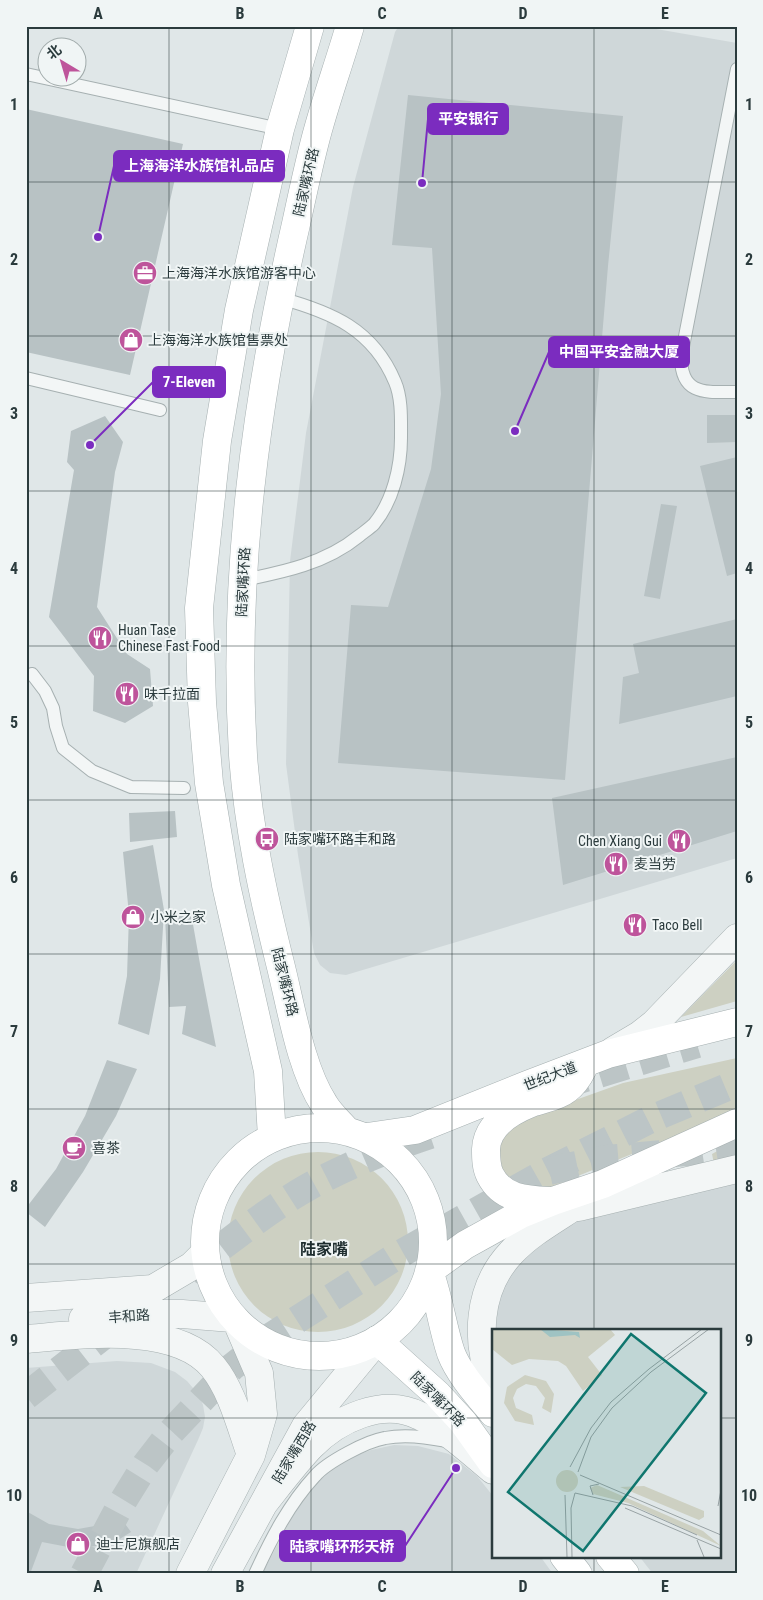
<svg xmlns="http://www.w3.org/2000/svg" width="763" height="1600" viewBox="0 0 763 1600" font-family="'Roboto Condensed','Noto Sans SC',sans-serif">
	<rect width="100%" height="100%" fill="#e0e7e8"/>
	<!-- built -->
	<path fill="#cfd7d9" d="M399 26H639L737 43V858L346 975 330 973 320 965 314 953 298 855 286 764 290 561 306 433 353 187 395 32Z
		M737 1175V1574H653L639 1556H719V1330H493L496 1287 511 1261 568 1219Z
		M117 1361 151 1363 175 1372 187 1381 199 1395 203 1405 205 1417 203 1428 198 1440 136 1574H26V1368Z
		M394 1445 418 1446 449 1454 477 1476 493 1496V1556H540L553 1574H262L291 1519 314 1485 344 1460 371 1450Z"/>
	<!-- green -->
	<path fill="#cdd0c2" d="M737 960V1001L681 1017Z
		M737 1058V1110L713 1121 546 1189 509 1187 495 1169 500 1136 525 1118 623 1083Z
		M737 1140V1159L714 1164 712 1154Z
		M228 1242a90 90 0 1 1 180 0a90 90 0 1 1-180 0Z"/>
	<!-- building -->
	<path fill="#b8c2c4" d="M408 95 623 116 608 266 565 780 338 763 351 605 388 607 431 469 441 394 432 248 392 245Z
		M26 109 183 144 130 375 26 352Z
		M707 415H737V442L707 443Z
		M105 416 123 442 115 472 97 607 127 654 150 669 153 706 125 723 93 711 94 676 49 617 74 470 67 462 71 431Z
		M737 457V573L727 576 700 466Z
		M661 504 677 506 660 599 644 596Z
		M737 619V696L619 724 623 677 639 673 633 644Z
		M737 757V831L563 885 552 798Z
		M175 811 177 837 130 842 129 813Z
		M153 845 164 910 160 979 149 1035 118 1024 127 976 129 915 123 852Z
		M191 913 200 964 216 1047 182 1034 186 1006 169 1007 165 915Z
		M107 1060 137 1069 116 1116 83 1172 45 1227 26 1212V1208L56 1169 85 1116Z
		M26 1511 49 1524 78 1529 106 1524 120 1517 131 1532 118 1540 102 1545 82 1548 68 1547 42 1542 30 1574H26Z"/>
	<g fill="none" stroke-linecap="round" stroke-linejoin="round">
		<!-- primary-tunnel -->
		<path stroke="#bcc5c6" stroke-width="28" stroke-dasharray="28 14" stroke-linecap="butt" d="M559 1086 697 1044
			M548 1171 651 1119 737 1083"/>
		<!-- trunk-tunnel -->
		<path stroke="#bcc5c6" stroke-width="28" stroke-dasharray="28 14" stroke-linecap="butt" d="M188 1272C228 1243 267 1210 310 1186 348 1165 388 1149 430 1135
			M26 1396 116 1326
			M84 1574 120 1506 146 1464 171 1432 232 1367 270 1337 395 1257 548 1171 606 1159 687 1152 737 1144"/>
		<!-- service casing -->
		<g stroke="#a6b0b1" stroke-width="14">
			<path id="service" d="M737 69 681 357C681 396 706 392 737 392
				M26 74 280 129
				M26 378 160 410
				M243 580C284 572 326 563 359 536 364 532 370 528 374 524 393 501 401 467 401 438 401 420 402 398 395 382 373 329 331 312 280 298
				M32 674 45 691 53 708 56 726 63 748 92 771 131 787 184 788
				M255 1574C271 1539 289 1504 315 1476 327 1462 367 1441 385 1438 405 1434 427 1437 446 1441"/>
		</g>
		<!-- tertiary casing -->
		<g stroke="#a6b0b1" stroke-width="29">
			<path id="tertiary" d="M613 1051 640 1035 654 1024 737 938
				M579 1207 737 1169
				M26 1298 153 1289 192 1266 204 1254
				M83 1319 138 1314H182L232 1318
				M26 1339C78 1335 176 1321 213 1367 232 1390 241 1427 251 1455
				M493 1386C475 1342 477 1289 511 1253 536 1226 573 1211 600 1187
				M264 1503C279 1484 294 1464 310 1447 337 1419 383 1397 420 1416 447 1429 470 1451 493 1470
				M190 1574 251 1455 263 1414 259 1373 237 1322
				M225 1574 306 1426 377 1340"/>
		</g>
		<!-- secondary casing -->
		<g stroke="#a6b0b1" stroke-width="29">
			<path id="secondary" d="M205 1242a114 114 0 1 1 228 0a114 114 0 1 1-228 0Z
				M346 1130C339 1122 329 1113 324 1104 300 1067 291 1006 280 963 263 895 248 826 243 755 232 576 256 398 296 224 302 196 308 168 315 141 325 102 339 64 350 26
				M272 1137 268 1071 226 885 209 783 202 702 199 608 217 441 239 310 280 129 310 26
				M367 1137 415 1130 527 1085 608 1054 737 1022
				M549 1201C526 1200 502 1199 490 1175 486 1167 486 1158 486 1149 487 1125 511 1111 531 1103 542 1099 557 1097 567 1089 574 1084 579 1076 583 1068
				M429 1271 465 1245 521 1214 553 1201 603 1184 737 1123
				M429 1271C439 1298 442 1326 451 1353 459 1374 479 1396 493 1413
				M377 1340 438 1395 463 1422 493 1464
				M564 1556 578 1574
				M610 1556 625 1574"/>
		</g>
		<!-- service -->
		<use href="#service" stroke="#f3f6f6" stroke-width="12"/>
		<!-- tertiary -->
		<use href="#tertiary" stroke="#f3f6f6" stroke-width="28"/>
		<!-- secondary -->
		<use href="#secondary" stroke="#fff" stroke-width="28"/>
	</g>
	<!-- grid -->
	<path fill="none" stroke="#2b3b3d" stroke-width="1" stroke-opacity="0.55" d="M169 26V1574M311 26V1574M452 26V1574M594 26V1330M26 182H737M26 336H737M26 491H737M26 646H737M26 800H737M26 954H737M26 1109H737M26 1264H737M26 1418H493M719 1418H737M594 1556V1574"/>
	<!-- icons -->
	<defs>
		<g id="office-disc" transform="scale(1.25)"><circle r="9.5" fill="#be549b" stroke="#f0f5f5"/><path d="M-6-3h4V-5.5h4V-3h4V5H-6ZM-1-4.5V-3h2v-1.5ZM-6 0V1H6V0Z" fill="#fff"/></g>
		<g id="shop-disc" transform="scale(1.25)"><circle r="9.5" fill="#be549b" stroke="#f0f5f5"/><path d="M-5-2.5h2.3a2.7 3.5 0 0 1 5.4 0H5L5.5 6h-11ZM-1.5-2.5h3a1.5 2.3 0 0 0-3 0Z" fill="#fff"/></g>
		<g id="restaurant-disc" transform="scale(1.25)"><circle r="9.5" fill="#be549b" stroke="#f0f5f5"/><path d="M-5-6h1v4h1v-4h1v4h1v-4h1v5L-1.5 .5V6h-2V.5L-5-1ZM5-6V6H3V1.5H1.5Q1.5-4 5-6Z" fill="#fff"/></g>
		<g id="bus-disc" transform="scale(1.25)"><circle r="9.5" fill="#be549b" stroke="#f0f5f5"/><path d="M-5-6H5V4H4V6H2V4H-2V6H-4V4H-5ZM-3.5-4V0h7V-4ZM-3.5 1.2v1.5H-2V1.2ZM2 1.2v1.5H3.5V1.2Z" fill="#fff"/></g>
		<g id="cafe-disc" transform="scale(1.25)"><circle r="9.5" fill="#be549b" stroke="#f0f5f5"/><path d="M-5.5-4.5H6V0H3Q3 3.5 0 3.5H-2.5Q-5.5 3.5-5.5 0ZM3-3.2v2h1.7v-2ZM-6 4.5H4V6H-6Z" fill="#fff"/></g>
	</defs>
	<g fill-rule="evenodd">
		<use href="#office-disc" x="145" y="273"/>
		<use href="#shop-disc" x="131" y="340"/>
		<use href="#restaurant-disc" x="100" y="638"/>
		<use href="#restaurant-disc" x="127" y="694"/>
		<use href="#bus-disc" x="267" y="839"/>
		<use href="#restaurant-disc" x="679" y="841"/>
		<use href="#restaurant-disc" x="616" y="864"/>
		<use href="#shop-disc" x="133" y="917"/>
		<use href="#restaurant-disc" x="635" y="925"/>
		<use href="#cafe-disc" x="74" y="1148"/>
		<use href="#shop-disc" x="78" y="1544"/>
	</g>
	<g text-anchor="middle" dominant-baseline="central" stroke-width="4" stroke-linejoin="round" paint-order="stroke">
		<!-- street labels -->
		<g font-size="14" fill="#2b3b3d" stroke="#f0f5f5">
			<text transform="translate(306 182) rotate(-77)">陆家嘴环路</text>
			<text transform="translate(243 582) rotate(-87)">陆家嘴环路</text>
			<text transform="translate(285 982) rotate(76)">陆家嘴环路</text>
			<text transform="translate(550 1076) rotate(-21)">世纪大道</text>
			<text transform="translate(129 1316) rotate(-4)">丰和路</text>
			<text transform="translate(438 1399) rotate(45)">陆家嘴环路</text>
			<text transform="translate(294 1452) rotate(-59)">陆家嘴西路</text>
		</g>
		<!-- poi labels -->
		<g font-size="14" fill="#2b3b3d" stroke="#f0f5f5" text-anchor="start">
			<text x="162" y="273">上海海洋水族馆游客中心</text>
			<text x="148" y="340">上海海洋水族馆售票处</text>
			<text x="118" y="630">Huan Tase<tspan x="118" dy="16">Chinese Fast Food</tspan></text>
			<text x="144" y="694">味千拉面</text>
			<text x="284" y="839">陆家嘴环路丰和路</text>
			<text x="662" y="841" text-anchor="end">Chen Xiang Gui</text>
			<text x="634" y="864">麦当劳</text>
			<text x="150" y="917">小米之家</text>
			<text x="652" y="925">Taco Bell</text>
			<text x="92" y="1148">喜茶</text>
			<text x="96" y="1544">迪士尼旗舰店</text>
		</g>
		<!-- quarter labels -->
		<g font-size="16" font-weight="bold" fill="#1d2c2e" stroke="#f0f5f5">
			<text x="324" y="1249">陆家嘴</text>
		</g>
	</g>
	<!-- overview -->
	<g transform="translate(492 1329)">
		<rect width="229" height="229" fill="#e0e7e8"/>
		<path d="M0 0H118L123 6 96 28 110 46 91 62 74 37 66 32 37 30 20 36 0 20ZM33 46 54 52 62 65 59 84 50 79 53 69 44 57 34 55 25 60 21 69 24 79 40 86 42 96 23 92 12 74 15 58ZM64 152a11 11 0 1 1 22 0a11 11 0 1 1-22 0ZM105 156 211 202 229 217 136 174 101 165 98 159ZM152 157 212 182V188L207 191 128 158Z" fill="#cdd0c2"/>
		<path d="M48 0 87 3 88 9 83 6 58 8Z" fill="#9fc3c3"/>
		<path fill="none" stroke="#98a2a4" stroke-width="1" d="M78 138 99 99 119 73 157 40 210 0M86 143 99 108 120 79 159 43 217 0M88 146 229 206M83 164 140 177 205 206M73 166 75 228M101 166 98 157 107 155M226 177 229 161M133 179 229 220M205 211 212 228M80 228 79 179 83 164"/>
		<path fill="#0f766e" fill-opacity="0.15" stroke="#0f766e" stroke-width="2.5" d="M139 5 214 64 91 222 16 163Z"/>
		<rect width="229" height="229" fill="none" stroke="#2b3b3d" stroke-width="2.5"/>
	</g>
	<!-- callouts -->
	<path fill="none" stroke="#7b2cbf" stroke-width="2" d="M422 183L428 119M98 237L114 166M515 431L549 352M90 445L153 382M456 1468L405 1546"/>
	<g fill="#7b2cbf" stroke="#f0f5f5" stroke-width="2">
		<circle cx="422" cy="183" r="5"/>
		<circle cx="98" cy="237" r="5"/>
		<circle cx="515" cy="431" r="5"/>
		<circle cx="90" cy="445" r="5"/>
		<circle cx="456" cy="1468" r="5"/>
	</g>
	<g fill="#7b2cbf" stroke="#7b2cbf" stroke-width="2">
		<rect x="428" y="104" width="80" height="30" rx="5"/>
		<rect x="114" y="151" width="170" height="30" rx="5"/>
		<rect x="549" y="337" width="140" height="30" rx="5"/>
		<rect x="153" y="367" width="72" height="30" rx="5"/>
		<rect x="280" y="1531" width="125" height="30" rx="5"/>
	</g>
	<g font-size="15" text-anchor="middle" font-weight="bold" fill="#fff">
		<text x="468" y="124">平安银行</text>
		<text x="199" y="171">上海海洋水族馆礼品店</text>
		<text x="619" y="357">中国平安金融大厦</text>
		<text x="189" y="387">7-Eleven</text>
		<text x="342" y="1552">陆家嘴环形天桥</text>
	</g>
	<!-- border -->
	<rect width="763" height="1600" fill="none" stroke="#f0f5f5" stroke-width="55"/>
	<!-- north arrow -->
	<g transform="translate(62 62) rotate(322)"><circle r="24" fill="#f0f5f5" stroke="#a1abab"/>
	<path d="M0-4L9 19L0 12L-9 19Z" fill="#be549b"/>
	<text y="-8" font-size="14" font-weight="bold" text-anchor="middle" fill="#2b3b3d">北</text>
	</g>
	<rect x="28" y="28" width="708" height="1544" fill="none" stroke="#2b3b3d" stroke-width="2"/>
	<g font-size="16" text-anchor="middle" font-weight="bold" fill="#2b3b3d">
		<text x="98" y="19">A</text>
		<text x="240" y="19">B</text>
		<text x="382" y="19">C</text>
		<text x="523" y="19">D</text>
		<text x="665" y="19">E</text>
		<text x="14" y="110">1</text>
		<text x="749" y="110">1</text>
		<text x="14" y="265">2</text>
		<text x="749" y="265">2</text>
		<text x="14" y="419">3</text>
		<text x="749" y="419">3</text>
		<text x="14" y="574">4</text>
		<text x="749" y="574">4</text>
		<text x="14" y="728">5</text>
		<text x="749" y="728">5</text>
		<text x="14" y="883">6</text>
		<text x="749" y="883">6</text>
		<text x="14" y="1037">7</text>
		<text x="749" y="1037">7</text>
		<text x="14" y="1192">8</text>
		<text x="749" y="1192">8</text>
		<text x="14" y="1346">9</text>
		<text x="749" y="1346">9</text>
		<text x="14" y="1501">10</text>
		<text x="749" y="1501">10</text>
		<text x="98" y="1592">A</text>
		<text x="240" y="1592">B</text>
		<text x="382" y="1592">C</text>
		<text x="523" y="1592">D</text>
		<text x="665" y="1592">E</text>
	</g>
</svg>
